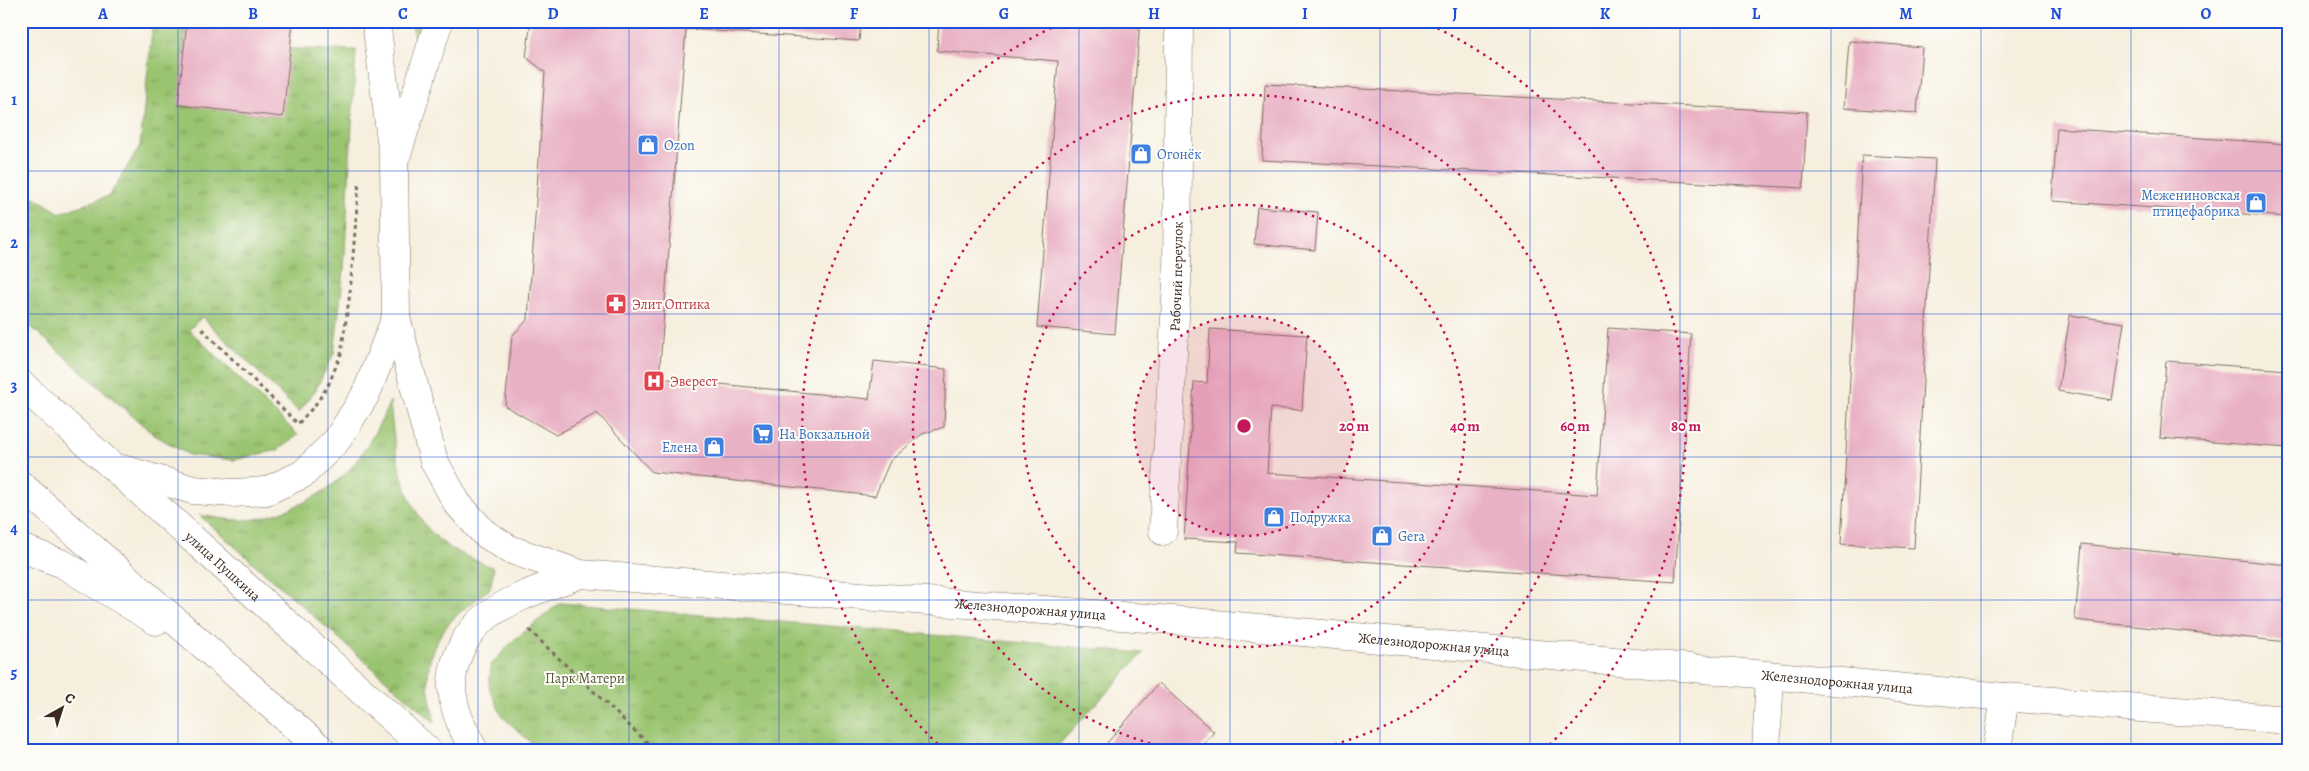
<svg xmlns="http://www.w3.org/2000/svg" width="2309" height="771" viewBox="0 0 2309 771" font-family="Alegreya,serif">
	<defs>
		<pattern id="grass-tufts" width="24" height="20" patternUnits="userSpaceOnUse" patternTransform="scale(1.25)"><rect width="24" height="20" fill="#9ac470"/><path d="M3 7l-1-3M5 7V3M7 7l1-3M15 17l-1-3M17 17v-4M19 17l1-3" fill="none" stroke="#7f9f5b"/></pattern>
	</defs>
	<rect width="100%" height="100%" fill="#fdfcf7"/>
	<filter id="ink" filterUnits="userSpaceOnUse"><feTurbulence type="fractalNoise" baseFrequency=".02" numOctaves="2"/><feDisplacementMap in="SourceGraphic" scale="10" xChannelSelector="R" yChannelSelector="G"/><feConvolveMatrix kernelMatrix="1 2 1 2 8 2 1 2 1" color-interpolation-filters="sRGB"/></filter>
	<filter id="wash" filterUnits="userSpaceOnUse"><feTurbulence type="fractalNoise" baseFrequency=".0096" numOctaves="4" result="noise"/><feDisplacementMap in="SourceGraphic" scale="20" xChannelSelector="R" yChannelSelector="G"/><feGaussianBlur stdDeviation="1.12" result="paint"/><feColorMatrix in="noise" values="0 0 0 0 0 0 0 0 0 0 0 0 0 0 0 0 0 1.4 0 .05"/><feComposite in="paint" operator="in"/></filter>
	<g filter="url(#wash)">
		<rect width="100%" height="100%" fill="#f6efde"/>
		<!-- grass -->
		<path fill="url(#grass-tufts)" stroke="#6a7747" d="M153 21H187L178 105 282 117 290 49 356 50 344 270 334 353 315 391 299 412 202 317 189 330 298 435 278 450 234 460 189 455 153 434 21 318V189L60 213 109 196 140 146Z
			M411 21H425L416 49Z
			M390 401C394 451 402 514 446 545 460 555 478 561 494 568L490 589C456 614 428 634 428 681 428 695 433 710 435 723L199 515C218 518 237 522 256 519 290 512 332 492 354 464 369 445 380 424 390 401Z
			M560 603 1143 653 1054 750H539L502 716 489 687 491 665 514 640Z"/>
		<g id="blocks">
			<!-- building -->
			<path fill="#e9b1c4" d="M187 21H293L283 117 178 105Z
				M531 21H861L859 41 686 29 659 378 869 399 874 361 946 369 944 427 922 434 890 461 875 496 652 472 597 413 556 435 505 406 512 336 528 319 545 72 526 57Z
				M939 21H1140L1115 334 1037 327 1058 61 937 51Z
				M1849 41 1922 47 1917 113 1844 108Z
				M1265 84 1807 112 1803 188 1262 160Z
				M2057 128 2288 144V217L2052 201Z
				M1862 155 1935 159 1914 548 1841 544Z
				M1257 207 1318 212 1315 250 1254 244Z
				M2070 315 2124 323 2112 400 2058 391Z
				M1608 328 1691 334 1675 582 1237 553 1238 542 1184 539 1194 382 1207 383 1210 329 1307 335 1302 410 1271 408 1267 473 1597 495Z
				M2166 361 2288 370V448L2160 438Z
				M2082 544 2288 565V642L2075 620Z
				M1159 683 1214 732 1199 750H1101Z"/>
		</g>
	</g>
	<g filter="url(#ink)">
		<use href="#blocks" fill-opacity="0" stroke="#7c6f61" stroke-width="1"/>
		<g fill="none" stroke-linecap="round" stroke-linejoin="round">
			<!-- minor casing -->
			<g stroke="#7c6f61" stroke-width="29">
				<g id="minor">
					<path id="s1" d="M1163 531 1177 282 1179 21"/>
					<path d="M1766 750 1770 676"/>
					<path d="M1997 750 2005 697"/>
				</g>
			</g>
			<!-- major casing -->
			<g stroke="#7c6f61" stroke-width="29">
				<g id="major">
					<path id="s2" d="M376 21 394 163 396 317 434 461 457 503 484 533 509 549 580 574 1172 620 2005 697 2288 720"/>
					<path d="M397 154 439 21"/>
					<path id="s3" d="M21 384 427 750"/>
					<path d="M122 469 193 490 233 493 266 491 303 474 337 440 366 394 396 317"/>
					<path d="M21 485 322 750"/>
					<path d="M21 548 63 564 156 621"/>
					<path d="M474 750C465 733 456 716 453 697 448 668 463 634 487 616 514 596 550 586 580 574"/>
				</g>
			</g>
			<!-- path -->
			<path stroke="#7c6f61" stroke-width="3" stroke-dasharray="4 4" stroke-linecap="butt" d="M202 329 298 424 315 405 328 386 341 354 350 293 359 181
				M529 630 655 750"/>
			<!-- minor -->
			<use href="#minor" stroke="#fff" stroke-width="28"/>
			<!-- major -->
			<use href="#major" stroke="#fff" stroke-width="28"/>
		</g>
	</g>
	<!-- grid -->
	<path fill="none" stroke="#1d4ed8" stroke-width="1" stroke-opacity="0.55" d="M178 21V750M328 21V750M478 21V750M629 21V750M779 21V750M929 21V750M1079 21V750M1230 21V750M1380 21V750M1530 21V750M1680 21V750M1831 21V750M1981 21V750M2131 21V750M21 171H2288M21 314H2288M21 457H2288M21 600H2288"/>
	<!-- distance rings -->
	<circle cx="1244" cy="426" r="110" fill="#c2185b" fill-opacity=".12"/>
	<g fill="none" stroke="#c2185b" stroke-width="2.5" stroke-dasharray="2.5 5">
		<circle cx="1244" cy="426" r="110"/>
		<circle cx="1244" cy="426" r="221"/>
		<path d="M1172 749A331 331 0 1 1 1316 749"/>
		<path d="M943 749A442 442 0 0 1 1064 22M1424 22A442 442 0 0 1 1545 749"/>
	</g>
	<!-- icons -->
	<defs>
		<g id="shop-square" transform="scale(1.125)"><rect x="-9" y="-9" width="18" height="18" rx="4" fill="#3f7fe0" stroke="#fdfcf7"/><path d="M-5-2.5h2.3a2.7 3.5 0 0 1 5.4 0H5L5.5 6h-11ZM-1.5-2.5h3a1.5 2.3 0 0 0-3 0Z" fill="#fff"/></g>
		<g id="pharmacy-square" transform="scale(1.125)"><rect x="-9" y="-9" width="18" height="18" rx="4" fill="#e0444e" stroke="#fdfcf7"/><path d="M-2-6h4v4h4v4h-4v4h-4v-4h-4v-4h4Z" fill="#fff"/></g>
		<g id="hospital-square" transform="scale(1.125)"><rect x="-9" y="-9" width="18" height="18" rx="4" fill="#e0444e" stroke="#fdfcf7"/><path d="M-5-5h3v3.5h4V-5h3V5h-3V1.5h-4V5h-3Z" fill="#fff"/></g>
		<g id="supermarket-square" transform="scale(1.125)"><rect x="-9" y="-9" width="18" height="18" rx="4" fill="#3f7fe0" stroke="#fdfcf7"/><path d="M-6-5.5h2.5l.6 2H6L4.5 2H-2.5L-4.4-4H-6ZM-1.5 3.2a1.3 1.3 0 1 0 .1 0ZM3 3.2a1.3 1.3 0 1 0 .1 0Z" fill="#fff"/></g>
	</defs>
	<g fill-rule="evenodd">
		<use href="#shop-square" x="648" y="145"/>
		<use href="#shop-square" x="1141" y="154"/>
		<use href="#shop-square" x="2256" y="203"/>
		<use href="#pharmacy-square" x="616" y="304"/>
		<use href="#hospital-square" x="654" y="381"/>
		<use href="#supermarket-square" x="763" y="434"/>
		<use href="#shop-square" x="714" y="447"/>
		<use href="#shop-square" x="1274" y="517"/>
		<use href="#shop-square" x="1382" y="536"/>
	</g>
	<g text-anchor="middle" dominant-baseline="central" stroke-width="4" stroke-linejoin="round" paint-order="stroke">
		<!-- shop labels -->
		<g font-size="14" fill="#366cbe" stroke="#fdfcf7" text-anchor="start">
			<text x="664" y="145">Ozon</text>
			<text x="1157" y="154">Огонёк</text>
			<text x="2240" y="195" text-anchor="end">Межениновская<tspan x="2240" dy="16">птицефабрика</tspan></text>
			<text x="779" y="434">На Вокзальной</text>
			<text x="698" y="447" text-anchor="end">Елена</text>
			<text x="1290" y="517">Подружка</text>
			<text x="1398" y="536">Gera</text>
		</g>
		<!-- street labels -->
		<g font-size="14" fill="#3b2a1e" stroke="#fdfcf7">
			<text stroke="none"><textPath href="#s1" startOffset="255">Рабочий переулок</textPath></text>
			<text stroke="none"><textPath href="#s3" startOffset="272">улица Пушкина</textPath></text>
			<text stroke="none"><textPath href="#s2" startOffset="1091">Железнодорожная улица</textPath></text>
			<text stroke="none"><textPath href="#s2" startOffset="1496">Железнодорожная улица</textPath></text>
			<text stroke="none"><textPath href="#s2" startOffset="1901">Железнодорожная улица</textPath></text>
		</g>
		<!-- health labels -->
		<g font-size="14" fill="#be3a42" stroke="#fdfcf7" text-anchor="start">
			<text x="632" y="304">Элит Оптика</text>
			<text x="670" y="381">Эверест</text>
		</g>
		<!-- park labels -->
		<g font-size="14" fill="#585837" stroke="#fdfcf7">
			<text x="585" y="678">Парк Матери</text>
		</g>
	</g>
	<circle cx="1244" cy="426" r="8" fill="#c2185b" stroke="#fdfcf7" stroke-width="2.5"/>
	<g font-size="15" text-anchor="middle" font-weight="bold" fill="#c2185b" stroke="#fdfcf7" stroke-width="4" stroke-linejoin="round" paint-order="stroke">
		<text x="1354" y="431">20 m</text>
		<text x="1465" y="431">40 m</text>
		<text x="1575" y="431">60 m</text>
		<text x="1686" y="431">80 m</text>
	</g>
	<!-- margin -->
	<rect width="2309" height="771" fill="none" stroke="#fdfcf7" stroke-width="55"/>
	<!-- north arrow -->
	<g transform="translate(62 708) rotate(39)" stroke="#fdfcf7" stroke-width="4" paint-order="stroke">
	<path d="M0-4L9 19L0 12L-9 19Z" fill="#3b2a1e"/>
	<text y="-8" font-size="14" font-weight="bold" text-anchor="middle" fill="#3b2a1e">С</text>
	</g>
	<rect x="28" y="28" width="2254" height="716" fill="none" stroke="#1d4ed8" stroke-width="2"/>
	<g font-size="16" text-anchor="middle" font-weight="bold" fill="#1d4ed8">
		<text x="103" y="19">A</text>
		<text x="253" y="19">B</text>
		<text x="403" y="19">C</text>
		<text x="553" y="19">D</text>
		<text x="704" y="19">E</text>
		<text x="854" y="19">F</text>
		<text x="1004" y="19">G</text>
		<text x="1154" y="19">H</text>
		<text x="1305" y="19">I</text>
		<text x="1455" y="19">J</text>
		<text x="1605" y="19">K</text>
		<text x="1756" y="19">L</text>
		<text x="1906" y="19">M</text>
		<text x="2056" y="19">N</text>
		<text x="2206" y="19">O</text>
		<text x="14" y="105">1</text>
		<text x="14" y="248">2</text>
		<text x="14" y="391">3</text>
		<text x="14" y="534">4</text>
		<text x="14" y="678">5</text>
	</g>
</svg>
